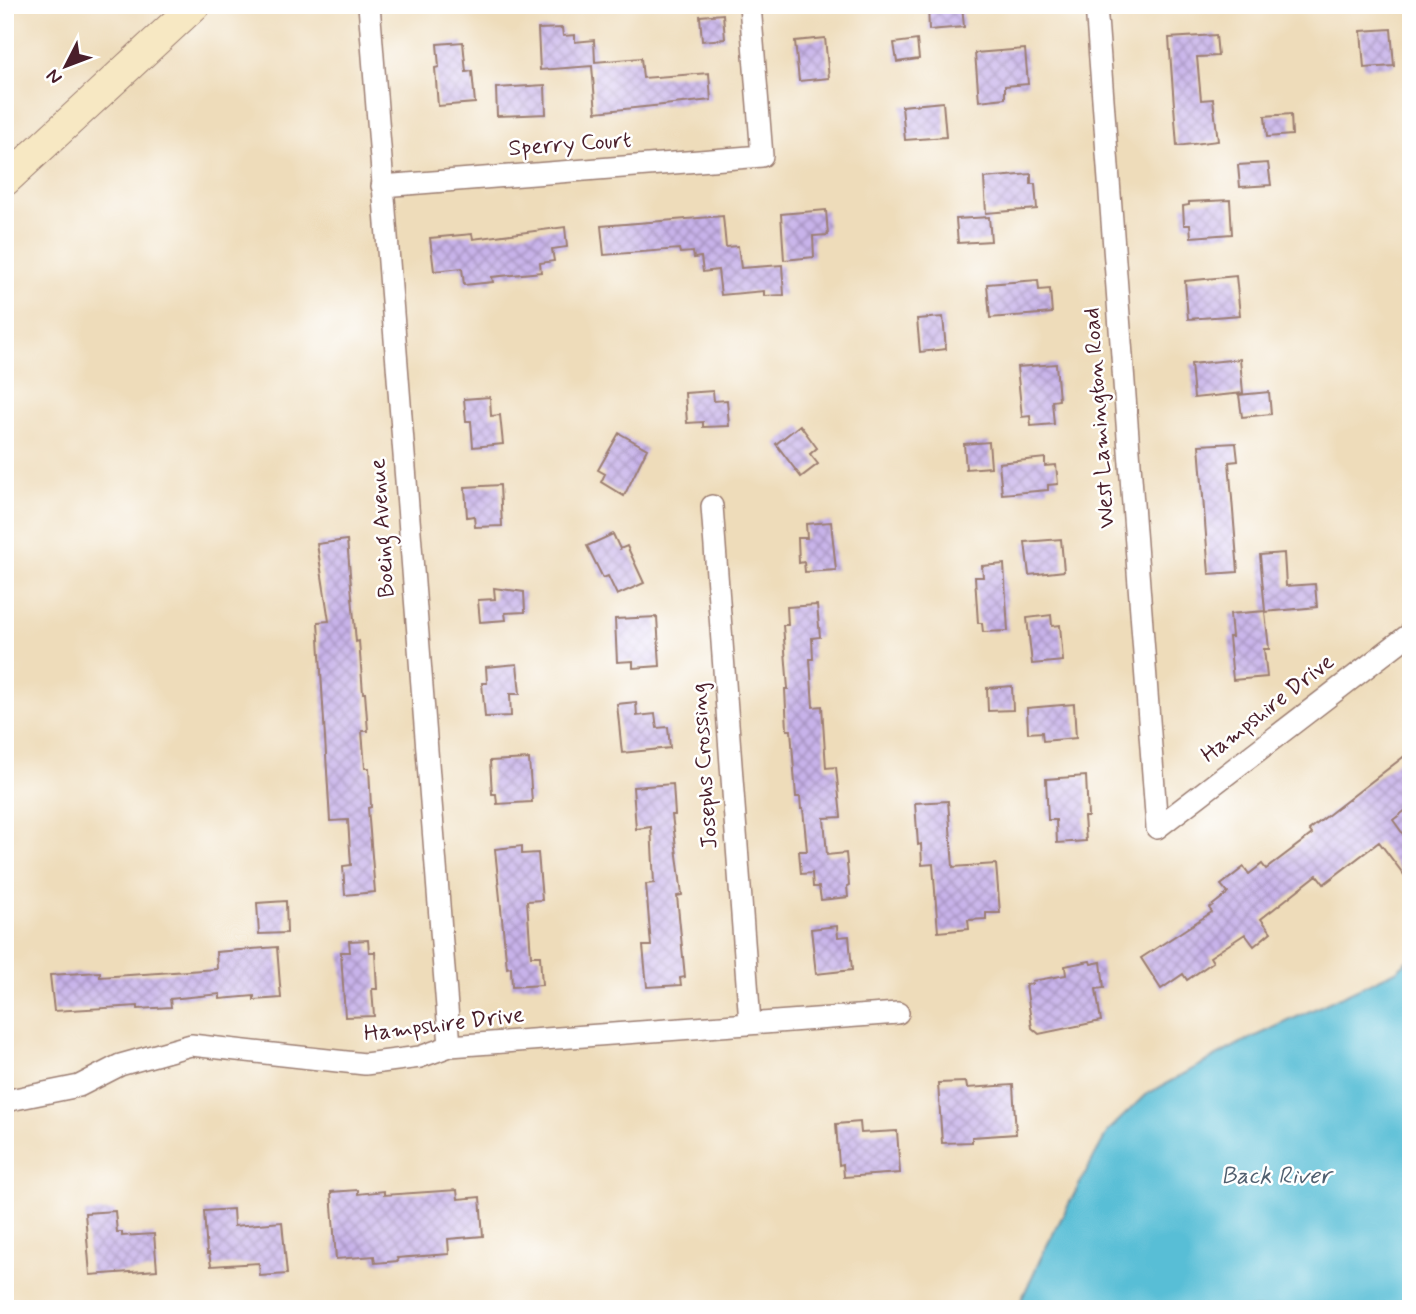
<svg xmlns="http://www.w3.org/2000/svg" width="1416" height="1314" viewBox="0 0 1416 1314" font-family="Mynerve,sans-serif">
	<defs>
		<pattern id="building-cross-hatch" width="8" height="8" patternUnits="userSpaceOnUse" patternTransform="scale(1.75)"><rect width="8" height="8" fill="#c8b3ea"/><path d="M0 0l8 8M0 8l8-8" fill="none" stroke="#a491be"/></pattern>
	</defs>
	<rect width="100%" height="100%" fill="#fff"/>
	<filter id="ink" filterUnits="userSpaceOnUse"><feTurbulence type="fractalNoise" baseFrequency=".0143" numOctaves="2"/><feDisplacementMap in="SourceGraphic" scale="14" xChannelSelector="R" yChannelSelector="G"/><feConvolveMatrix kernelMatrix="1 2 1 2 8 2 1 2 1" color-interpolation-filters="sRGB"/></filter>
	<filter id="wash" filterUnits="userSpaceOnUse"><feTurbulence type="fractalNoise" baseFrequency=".00686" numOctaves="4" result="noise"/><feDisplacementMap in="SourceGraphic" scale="28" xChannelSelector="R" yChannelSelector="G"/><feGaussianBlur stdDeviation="1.57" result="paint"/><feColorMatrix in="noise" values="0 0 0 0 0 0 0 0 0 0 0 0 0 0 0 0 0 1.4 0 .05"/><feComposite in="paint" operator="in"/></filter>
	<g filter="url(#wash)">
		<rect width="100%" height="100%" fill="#eedcba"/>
		<!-- water -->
		<path fill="#58bed6" stroke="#516e80" stroke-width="2" d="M1411 958V1309H1017L1045 1249 1108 1131 1145 1095 1239 1044 1396 971Z"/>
		<g id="blocks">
			<!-- building -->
			<path fill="url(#building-cross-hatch)" d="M928 5H962L964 27 929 30Z
				M723 14 725 39 702 41 700 16Z
				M562 28 563 36 575 35V42L594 40 595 62 641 58 643 78 709 73 711 100 596 112 592 66 540 70 538 29Z
				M1391 29 1394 66 1364 68 1361 31Z
				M1216 35 1218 56 1197 57 1201 100 1213 99 1218 141 1177 146 1169 38Z
				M825 38 829 78 799 81 795 41Z
				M917 40 919 59 897 62 894 43Z
				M463 42 466 72 472 71 475 103 438 106 435 68 439 67 437 44Z
				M1025 49 1028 84 1005 86V98L979 101 975 53Z
				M545 85 546 114 497 116 496 88Z
				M943 102 946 137 905 140 902 106Z
				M1291 114 1292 135 1267 137 1265 116Z
				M1268 163 1271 185 1240 187 1238 165Z
				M1031 174V184H1035L1037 209 986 213 984 178Z
				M1230 200 1232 234 1191 237 1190 225H1184L1183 206 1189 205V202Z
				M826 210 828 235 813 236 814 257 784 260 781 214Z
				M723 216 726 247 738 246 741 268 782 265 784 295 764 296V291L721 295 718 270 703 272 701 257 694 258 693 252 680 253 679 249 604 255 601 226Z
				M989 217 991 241 958 243 956 219Z
				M565 227 567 247 552 249 554 261 540 263 541 272 492 277 493 282 464 285 462 268 434 271 430 238 472 234 473 239Z
				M1236 276 1240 315 1188 319 1185 281Z
				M1038 280 1039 290 1050 289 1052 313 990 318 987 284Z
				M943 317 946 349 920 352 917 319Z
				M1240 359 1243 393 1194 398 1191 364Z
				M1056 364 1059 400 1052 401 1054 424 1031 426 1030 416 1022 417 1017 367Z
				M713 391 714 401 727 400 729 426 703 427V422L687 423 685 393Z
				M1269 392 1271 414 1242 417 1239 395Z
				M490 397 491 416 500 415 503 444 473 447 471 421H466L464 399Z
				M800 425 817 448 810 454 818 464 801 477 776 444Z
				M619 433 647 449 624 496 601 482 605 474 598 470Z
				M989 442 991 467 966 469 964 444Z
				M1236 443 1238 461 1229 462 1238 572 1209 574 1199 445Z
				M1045 458V466L1056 465 1058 484 1048 485V490L1002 494 999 463Z
				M500 485 502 526 475 527 474 516 467 517 465 487Z
				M831 522 836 570 805 572 804 562 799 563 798 538H807L806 524Z
				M613 534 620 549 627 546 644 583 617 595 608 576 603 578 587 546Z
				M1061 539 1064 571 1029 575 1025 542Z
				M347 540 356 642 359 641 363 693H365L368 731H362L365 768H369L371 807 368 808 375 892 345 895 343 866 351 865 348 820 330 821 318 622 329 621 317 544Z
				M1284 553 1286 586 1315 584 1317 607 1265 612 1269 649H1264L1267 677 1233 680 1229 637H1232L1230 614 1265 611 1260 555Z
				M1004 564 1008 631 983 632 982 623H978L975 577H983L982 566Z
				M494 588 524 592 525 612 505 613 506 620 480 622 478 600 495 599Z
				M817 605 820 637 812 638 813 659H810L813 707 822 706 826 768 836 767 841 817 824 818 827 855 846 853 849 885 847 886 848 897 821 900 819 887H813L812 873 801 874 799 851H807L803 809H801L800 797H796L791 730H787L785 689H788L783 625H788L787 607Z
				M1051 615 1052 626 1060 625 1063 661 1032 664 1027 618Z
				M657 617 660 666 633 668V661L617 662 615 619Z
				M517 664 520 694H510L511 716 485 717 482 683H487L486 667Z
				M1012 686 1013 710 988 711 987 688Z
				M636 702 637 716 655 714 657 728 668 727 670 748 622 753 617 704Z
				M1074 704 1076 738 1043 741 1042 732 1028 733 1027 708Z
				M1411 751V806L1393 820 1411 845V884L1379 842 1324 884 1317 875 1261 919 1271 932 1254 946 1245 934 1210 957 1213 962 1187 980 1183 974 1161 989 1141 958 1212 912 1209 908 1228 893 1221 885 1244 867 1249 874 1262 864 1266 869 1312 834 1309 830Z
				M529 759 532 802 497 804 496 794H492L490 761Z
				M1086 776 1088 817H1084L1086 841 1057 843 1056 820H1048L1046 779Z
				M673 784 675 815H672L682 895 677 896 685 977 680 978 681 985 647 987 643 946H651L646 884 654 883 651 827 636 829 633 787Z
				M948 801 953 867 996 864 1000 913H986V919L968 920 969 929 938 932 933 864 922 865 921 844 918 845 915 803Z
				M522 846V854L538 853 542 900 527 901 531 956H540L542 985 512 987 511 967 507 968 495 849Z
				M286 901 287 933 259 934 257 903Z
				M837 926 838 937 849 936 852 970 816 974 811 929Z
				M368 940 369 952H375L377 989H372L374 1016 345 1017 341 952H350L349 941Z
				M277 947 281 998 254 1000V996L220 999V994L170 999 171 1007 138 1009V1006L54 1011 50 975 100 972V977L217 969 216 952Z
				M1090 961 1091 964 1101 962 1104 988 1096 989 1101 1021 1039 1034 1032 1028 1026 985 1033 984 1032 981 1066 975 1065 966Z
				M966 1082 967 1088 1013 1085 1016 1134 972 1137V1142L942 1143 938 1083Z
				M860 1122 861 1133 897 1131 900 1173 844 1177 843 1164 839 1165 836 1124Z
				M358 1190V1194L384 1191V1195L457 1190 458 1199 480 1197 483 1236 448 1239 449 1254 397 1258 398 1261 375 1263 374 1256 336 1259 331 1192Z
				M233 1209 234 1226 282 1222 287 1274 260 1276 259 1263 211 1266 209 1253 207 1254 204 1211Z
				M115 1211 117 1232H122V1236L154 1234 157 1270 90 1275 85 1213Z"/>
		</g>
	</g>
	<g filter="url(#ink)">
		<use href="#blocks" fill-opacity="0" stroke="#9c7e72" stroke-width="2"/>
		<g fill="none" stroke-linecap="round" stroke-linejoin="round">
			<!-- minor casing -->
			<g stroke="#9c7e72" stroke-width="24">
				<path id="minor" d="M369 5 450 1046
					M1096 5 1157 828
					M382 186 762 156 750 5
					M712 506 750 1023
					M1157 828 1411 633
					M5 1101 79 1086 120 1065 191 1045 365 1064 420 1057 450 1046 898 1013"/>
			</g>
			<!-- secondary casing -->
			<g stroke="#9c7e72" stroke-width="32">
				<path id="secondary" d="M5 181 195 5"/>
			</g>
			<!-- minor -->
			<use href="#minor" stroke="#fff" stroke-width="21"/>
			<!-- secondary -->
			<use href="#secondary" stroke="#f7e8c3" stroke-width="30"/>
		</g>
	</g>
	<g text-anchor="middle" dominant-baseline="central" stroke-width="5" stroke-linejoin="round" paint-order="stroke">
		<!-- street labels -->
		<g font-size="23" fill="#4a1f2b" stroke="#fff">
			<text transform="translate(570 145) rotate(-4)">Sperry Court</text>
			<text transform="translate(1100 418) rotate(-94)">West Lamington Road</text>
			<text transform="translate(383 528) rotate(-94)">Boeing Avenue</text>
			<text transform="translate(1268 709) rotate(-38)">Hampshire Drive</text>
			<text transform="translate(705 766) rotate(-94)">Josephs Crossing</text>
			<text transform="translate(444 1025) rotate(-7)">Hampshire Drive</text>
		</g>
		<!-- water labels -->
		<g font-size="24" font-style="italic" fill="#505f6f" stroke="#fff">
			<text x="1276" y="1176">Back River</text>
		</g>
	</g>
	<!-- margin -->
	<rect width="1416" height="1314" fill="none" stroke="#fff" stroke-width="28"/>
	<!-- north arrow -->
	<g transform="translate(66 66) rotate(228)" stroke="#ffffff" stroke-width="5" paint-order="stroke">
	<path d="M0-5L12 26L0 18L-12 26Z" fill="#4a1f2b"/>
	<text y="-10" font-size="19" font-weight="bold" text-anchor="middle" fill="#4a1f2b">N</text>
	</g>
</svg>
